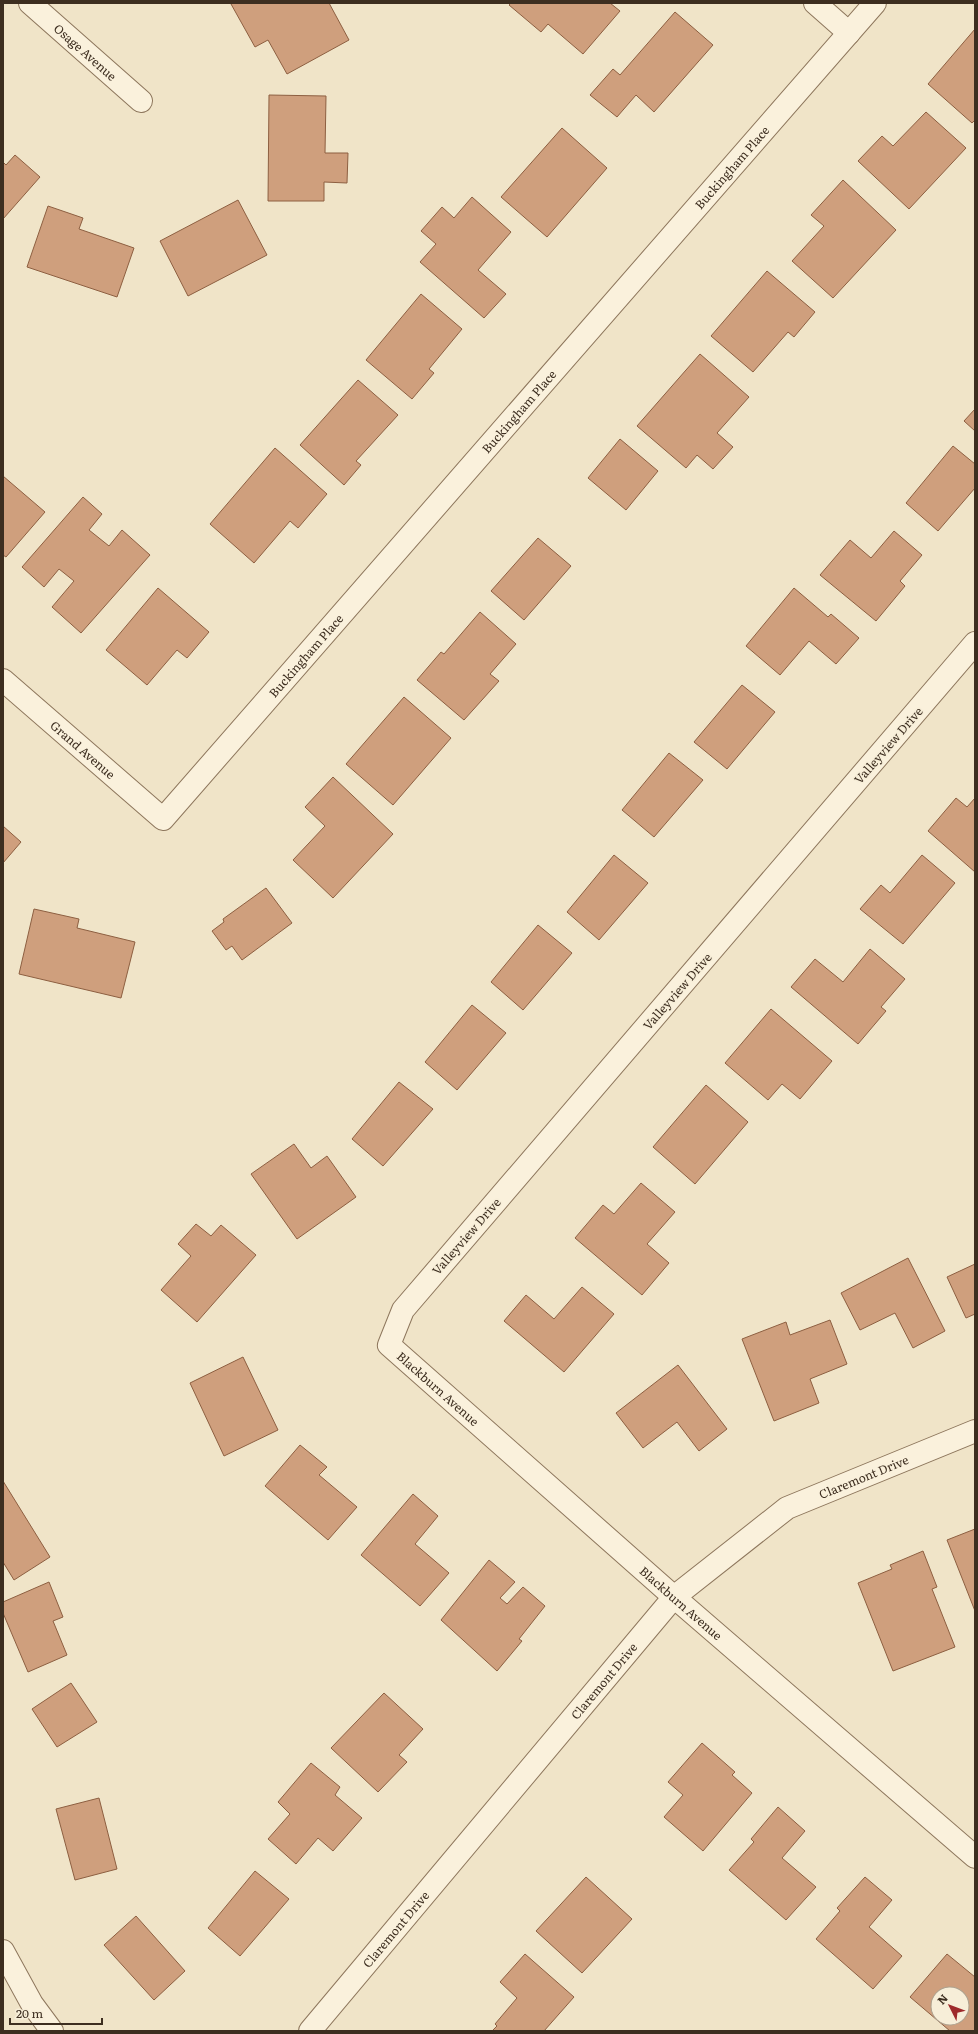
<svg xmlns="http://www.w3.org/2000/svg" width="978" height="2034" viewBox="0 0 978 2034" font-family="Literata,serif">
	<rect width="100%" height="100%" fill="#f0e4c8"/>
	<!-- building -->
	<path fill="#cf9f7d" stroke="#8d5f41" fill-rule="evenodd" d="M233 3H329L349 40 287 74 268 40 255 47 231 4Z
		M511 3H610L620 11 583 54 548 24 541 32 509 5Z
		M675 12 713 45 654 112 636 95 617 117 590 95 613 69 620 75Z
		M975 29V120L972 123 928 84Z
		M269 95 326 96 325 153H348L347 183 324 182V201H268Z
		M926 112 966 148 909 209 858 161 882 136 893 146Z
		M562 128 607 168 547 237 501 197Z
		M15 155 40 177 3 219V162L6 165Z
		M843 180 896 230 833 298 792 261 824 226 811 215Z
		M472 197 511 232 478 270 506 294 484 318 420 262 436 244 421 231 442 207 454 218Z
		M238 200 267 255 188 296 160 241Z
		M48 206 83 218 79 229 134 248 117 297 27 267Z
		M767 271 815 312 794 337 788 332 753 372 711 336Z
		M421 294 462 329 429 369 434 373 412 399 366 360Z
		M700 354 749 397 717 433 733 447 713 469 697 455 686 468 637 426Z
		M358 380 398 415 356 461 361 465 344 485 300 445Z
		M975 409V431L964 421Z
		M620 439 658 471 626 510 588 478Z
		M953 446 975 464V488L938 531 906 503Z
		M275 448 327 494 298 528 290 521 254 563 210 524Z
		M3 476 45 512 6 557 3 555Z
		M83 497 102 514 89 530 109 546 122 530 150 555 81 633 52 607 74 581 59 569 44 587 22 567Z
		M894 531 922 555 900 581 905 586 876 621 820 575 850 540 871 558Z
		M538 538 571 566 524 620 491 591Z
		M158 588 209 632 187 658 177 650 147 685 106 650Z
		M794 588 828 617 831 614 859 638 836 664 809 641 780 675 746 646Z
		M480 612 516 644 490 674 499 681 464 720 417 680 441 652 444 654Z
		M742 685 775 712 727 769 694 742Z
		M404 697 451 738 393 805 346 764Z
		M669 753 703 780 654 837 622 810Z
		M333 777 393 834 333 898 293 860 325 826 305 807Z
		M956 798 967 807 975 798V872L928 831Z
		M3 826 21 842 3 863Z
		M614 855 648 883 599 940 567 912Z
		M922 855 955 883 903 944 860 909 881 885 890 893Z
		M266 888 292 923 242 960 232 946 226 950 212 931 224 922 223 919Z
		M34 909 79 919 77 928 135 942 121 998 19 974Z
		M538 925 572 953 523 1010 491 982Z
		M870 949 905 979 881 1007 886 1011 858 1044 791 987 815 959 843 982Z
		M472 1005 506 1033 457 1090 425 1062Z
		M771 1009 832 1061 800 1099 782 1084 768 1100 725 1063Z
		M399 1082 433 1109 383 1166 352 1139Z
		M706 1085 748 1122 695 1184 653 1147Z
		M294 1144 311 1168 327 1156 356 1197 297 1239 251 1174Z
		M641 1183 675 1212 647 1244 669 1263 642 1295 575 1238 603 1205 614 1214Z
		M196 1224 211 1236 221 1225 256 1255 197 1322 161 1290 191 1256 178 1244Z
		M908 1258 945 1331 913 1348 895 1313 860 1330 841 1293Z
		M975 1264V1314L966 1318 947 1277Z
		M582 1287 614 1314 564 1372 504 1321 526 1295 554 1319Z
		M830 1320 847 1364 810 1379 819 1403 774 1421 742 1339 786 1322 790 1335Z
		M243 1357 278 1430 224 1456 190 1383Z
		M678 1365 727 1429 699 1451 677 1422 643 1448 616 1413Z
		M300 1445 327 1467 319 1475 357 1507 328 1540 265 1486Z
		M3 1481 50 1557 14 1580 3 1562Z
		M413 1494 438 1516 415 1544 449 1573 420 1606 361 1555Z
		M975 1529V1611L947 1540Z
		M923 1551 937 1587 932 1589 955 1647 893 1671 858 1583 892 1569 890 1565Z
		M489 1560 515 1582 500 1598 507 1604 523 1587 545 1606 519 1639 522 1641 497 1671 441 1620Z
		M49 1582 63 1617 53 1621 67 1655 28 1672 3 1613V1602Z
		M71 1683 97 1722 57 1747 32 1709Z
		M384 1693 423 1729 399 1755 407 1762 378 1792 331 1748Z
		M702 1743 735 1772 732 1775 752 1793 703 1851 664 1817 683 1795 668 1782Z
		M311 1763 340 1787 335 1795 362 1818 333 1851 318 1838 296 1864 268 1839 290 1814 278 1802Z
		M99 1798 117 1869 75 1880 56 1809Z
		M778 1807 805 1831 782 1858 816 1887 786 1920 729 1870 754 1842 751 1839Z
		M255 1871 289 1899 240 1956 208 1928Z
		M586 1877 632 1919 582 1973 536 1931Z
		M865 1877 892 1900 869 1927 902 1956 873 1989 816 1939 840 1911 837 1908Z
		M136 1916 185 1971 154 2000 104 1945Z
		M525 1954 574 1997 544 2031H492L497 2026 495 2024 517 1998 500 1982Z
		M947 1954 975 1977V2031H950L910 1997ZM938 1994H962V2018H938Z"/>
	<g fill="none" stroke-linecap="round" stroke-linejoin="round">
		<!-- street casing -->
		<g stroke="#8d765c" stroke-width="24">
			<g id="street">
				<path id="s1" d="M30 3 141 101"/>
				<path d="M815 3 849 33"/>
				<path id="s2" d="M975 643 403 1310 389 1345 674 1597 975 1857"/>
				<path id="s3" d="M3 680 163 819 875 3"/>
				<path d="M3 1951 32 2004 52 2031"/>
				<path id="s4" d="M310 2031 674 1597 787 1508 975 1431"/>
			</g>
		</g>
		<!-- street -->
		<use href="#street" stroke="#faf1dc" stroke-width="22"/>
	</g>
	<g text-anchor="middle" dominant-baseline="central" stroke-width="3" stroke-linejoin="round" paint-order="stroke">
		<!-- street labels -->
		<g font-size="12" fill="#3d2e20" stroke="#f7eed8">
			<text stroke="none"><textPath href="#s1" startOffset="74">Osage Avenue</textPath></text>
			<text stroke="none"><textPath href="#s3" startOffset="1077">Buckingham Place</textPath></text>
			<text stroke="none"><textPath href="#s3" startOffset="753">Buckingham Place</textPath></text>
			<text stroke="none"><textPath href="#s3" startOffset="429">Buckingham Place</textPath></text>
			<text transform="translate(888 745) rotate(-49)">Valleyview Drive</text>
			<text stroke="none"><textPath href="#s3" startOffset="106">Grand Avenue</textPath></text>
			<text transform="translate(677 991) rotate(-49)">Valleyview Drive</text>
			<text transform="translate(466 1236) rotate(-49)">Valleyview Drive</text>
			<text stroke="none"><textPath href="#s2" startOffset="982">Blackburn Avenue</textPath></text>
			<text stroke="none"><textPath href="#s4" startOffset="793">Claremont Drive</textPath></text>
			<text stroke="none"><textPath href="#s2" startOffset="1306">Blackburn Avenue</textPath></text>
			<text stroke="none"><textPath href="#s4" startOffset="457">Claremont Drive</textPath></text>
			<text stroke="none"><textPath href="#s4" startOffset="133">Claremont Drive</textPath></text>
		</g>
	</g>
	<!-- border -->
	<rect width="978" height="2034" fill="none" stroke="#3d2e20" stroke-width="8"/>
	<!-- north arrow -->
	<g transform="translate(950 2006) rotate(312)"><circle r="19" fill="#f7eed8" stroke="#ada18e"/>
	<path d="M0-3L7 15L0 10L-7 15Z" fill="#9e2a2b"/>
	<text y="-6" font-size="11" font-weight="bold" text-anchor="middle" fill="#3d2e20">N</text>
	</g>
	<!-- scale -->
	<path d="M10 2018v6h92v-6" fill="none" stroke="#3d2e20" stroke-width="2"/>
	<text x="16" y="2018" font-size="12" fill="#3d2e20" stroke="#f7eed8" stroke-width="3" paint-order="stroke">20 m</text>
</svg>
